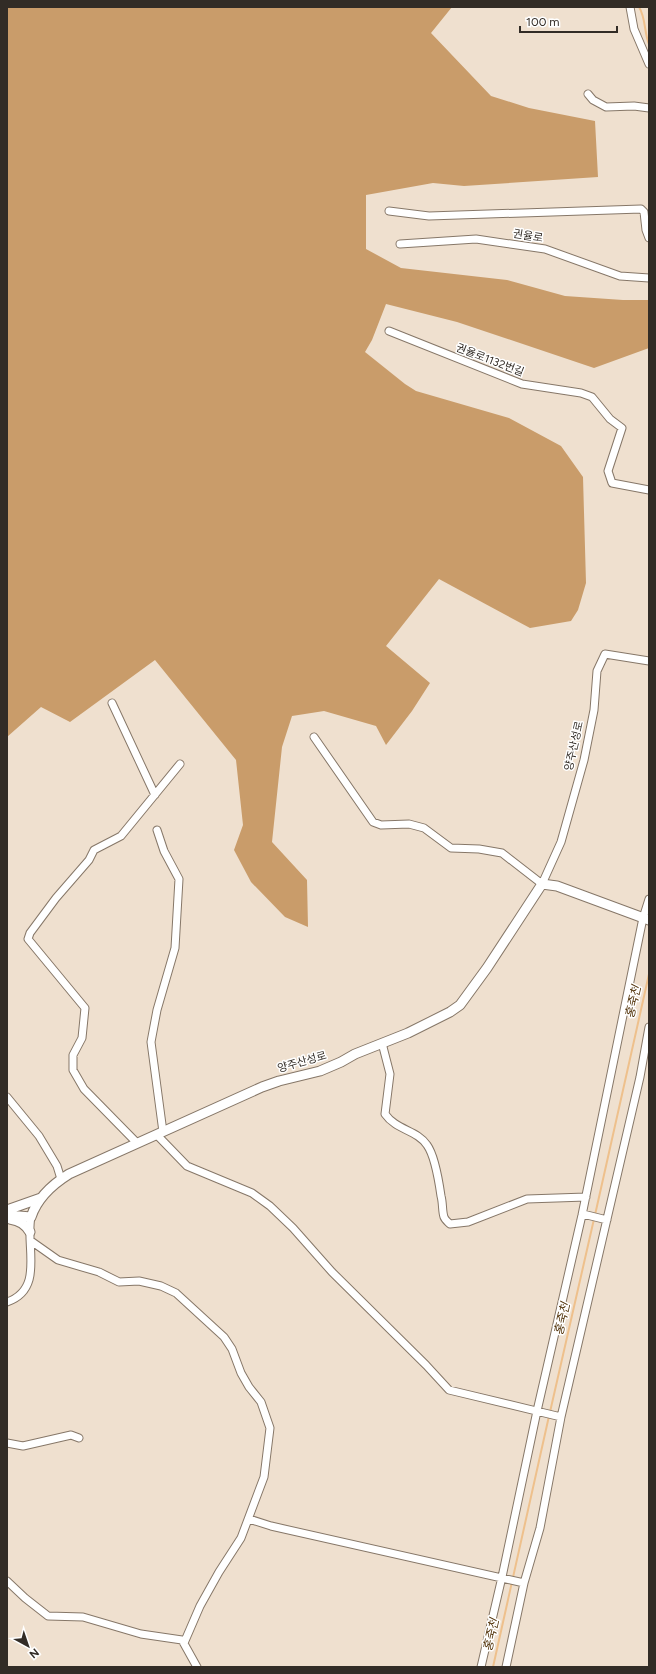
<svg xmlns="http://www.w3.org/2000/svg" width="656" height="1674" viewBox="0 0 656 1674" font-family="Figtree,'Noto Sans KR',sans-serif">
	<rect width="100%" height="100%" fill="#efe0cf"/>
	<!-- forest -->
	<path fill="#c99c6a" d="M7 7H452L431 33 491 96 529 108 595 121 598 177 464 186 433 183 366 195V249L401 268 507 280 565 296 623 300H649V348L594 368 457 322 386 304 372 340 365 352 405 384 416 391 509 418 561 446 583 477 586 583 578 610 571 621 530 628 439 579 386 646 430 683 412 711 386 745 376 726 324 711 292 716 282 747 272 842 307 880 308 927 285 917 251 882 234 850 243 825 236 760 155 660 70 722 41 707 7 737Z"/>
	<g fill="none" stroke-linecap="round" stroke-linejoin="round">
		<!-- stream -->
		<path stroke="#eec08c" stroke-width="2" d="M639 7C646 18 644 33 649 44
			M595 1215 649 974
			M550 1412 594 1219
			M493 1667 549 1416"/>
		<!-- minor casing -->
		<g stroke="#867768" stroke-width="9">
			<path id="minor" d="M630 7 634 29 649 64
				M588 94 593 100 606 107 634 106 649 108
				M389 211 429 216 641 209 644 212 646 230 649 238
				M400 244 476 239 545 249 620 276 649 278
				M389 331 522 384 581 393 592 397 610 419 622 428 608 471 612 483 649 490
				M112 703 155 795
				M314 737 373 822 381 825 409 824 424 828 451 848 479 849 502 853 542 884 561 842 584 760 594 710 597 671 605 654 649 661
				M157 830 164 851 179 879 175 948 157 1010 151 1042 163 1132
				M382 1043 390 1074 385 1114C396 1130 417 1130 427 1145 435 1156 439 1182 441 1196 443 1203 442 1211 444 1217 445 1220 448 1222 450 1224L468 1222 527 1199 586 1197
				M7 1097 39 1136 57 1166 61 1179
				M157 1135 187 1166 252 1193 270 1206 293 1228 332 1272 426 1365 449 1390 561 1417
				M137 1143 84 1089 73 1070V1055L82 1038 85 1008 28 939 30 933 56 898 89 860 94 850 121 836 180 764
				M583 1214 607 1220
				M31 1241 58 1260 99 1272 119 1282 139 1281 161 1286 176 1293 224 1337 232 1349 241 1373 249 1387 261 1402 270 1428 264 1477 241 1538 219 1572 200 1606 184 1643
				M7 1302C45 1289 25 1246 31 1217
				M7 1443 23 1446 71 1435 79 1438
				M249 1519 271 1526 524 1583
				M7 1581 25 1598 48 1616 83 1617 141 1634 182 1640 197 1667
				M481 1667 502 1577 537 1411 582 1215 643 918 649 899
				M506 1667 524 1583 540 1528 561 1417 640 1077 649 1027"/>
		</g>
		<!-- tertiary casing -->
		<g stroke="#867768" stroke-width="11">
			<path id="tertiary" d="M7 1210 41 1198
				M7 1215 31 1217C37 1199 53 1184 69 1174L262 1087 279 1081 320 1071 341 1062 355 1054 408 1033 450 1012 460 1005 487 968 542 884 557 886 649 920
				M10 1219C20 1221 25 1224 30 1232"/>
		</g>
		<!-- minor -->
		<use href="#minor" stroke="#fff" stroke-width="7"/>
		<!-- tertiary -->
		<use href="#tertiary" stroke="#fff" stroke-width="9"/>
	</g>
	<g text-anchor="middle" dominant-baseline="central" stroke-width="3" stroke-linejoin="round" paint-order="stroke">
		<!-- street labels -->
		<g font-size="11" fill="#322c26" stroke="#fff">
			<text transform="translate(528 236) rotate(9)">권율로</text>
			<text transform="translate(490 360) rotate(21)">권율로1132번길</text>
			<text transform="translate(574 746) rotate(-77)">양주산성로</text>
			<text transform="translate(302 1062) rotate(-16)">양주산성로</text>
		</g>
		<!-- water labels -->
		<g font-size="12" font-style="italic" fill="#53340b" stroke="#fff">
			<text transform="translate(633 1002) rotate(-77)">홍죽천</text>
			<text transform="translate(562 1319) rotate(-77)">홍죽천</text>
			<text transform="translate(491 1635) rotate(-77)">홍죽천</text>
		</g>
	</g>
	<!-- border -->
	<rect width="656" height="1674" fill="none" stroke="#322c26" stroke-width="16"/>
	<!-- north arrow -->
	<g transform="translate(28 1646) rotate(140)" stroke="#ffffff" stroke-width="3" paint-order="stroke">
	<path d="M0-3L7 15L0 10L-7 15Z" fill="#322c26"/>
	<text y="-6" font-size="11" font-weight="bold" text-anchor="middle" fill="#322c26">N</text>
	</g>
	<!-- scale -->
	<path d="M520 26v6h97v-6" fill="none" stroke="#322c26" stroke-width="2"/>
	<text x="526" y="26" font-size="12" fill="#322c26" stroke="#ffffff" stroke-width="3" paint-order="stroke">100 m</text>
</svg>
